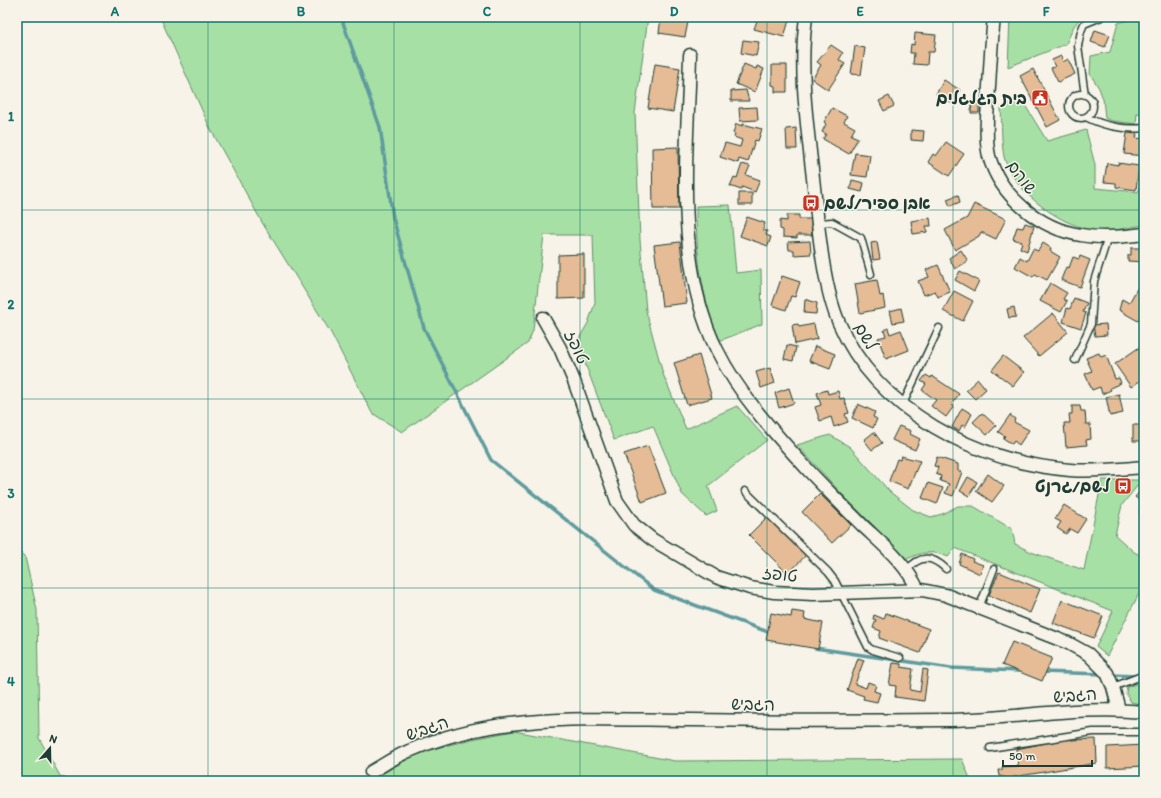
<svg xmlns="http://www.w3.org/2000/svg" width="1161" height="798" viewBox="0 0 1161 798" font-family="Itim,'Playpen Sans Hebrew',sans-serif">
	<rect width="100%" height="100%" fill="#f7f3e8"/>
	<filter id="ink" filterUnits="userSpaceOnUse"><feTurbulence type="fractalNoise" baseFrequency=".025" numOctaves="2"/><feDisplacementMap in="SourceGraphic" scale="8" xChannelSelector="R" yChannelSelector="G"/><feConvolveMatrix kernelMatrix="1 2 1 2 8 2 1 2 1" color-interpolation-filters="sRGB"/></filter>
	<g filter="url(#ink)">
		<!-- green -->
		<path fill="#a7e0a4" stroke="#638e6c" d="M160 17H648L635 113 640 240 646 311 663 374 686 429 737 406 767 440 708 486 717 511 706 516 682 494 653 426 614 440 577 342 588 323 595 303 593 235H544L533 330 528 343 402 432 372 413 331 333 263 224 210 128Z
			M1010 17H1081L1074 26 1066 44 1008 67Z
			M1138 17H1144V114L1137 113 1136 124 1112 121 1105 118 1103 99 1099 88 1090 74 1091 56 1110 52 1118 23Z
			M1020 97 1047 141 1086 130 1095 165V188L1138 192 1144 177V225C1129 227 1113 232 1099 231 1063 228 1014 193 1004 157 1001 142 1002 124 1001 108Z
			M730 205 736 273 761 270 762 324 719 341C701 294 696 255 696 206Z
			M830 435 850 447 890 492 913 510 931 517 942 514 958 506H973L1012 529 1015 544 1031 552 1084 570 1102 480H1142L1122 505 1115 535 1134 552 1144 557V584L1107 656 1096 647 1113 611 955 548 948 557C933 550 922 552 907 559L840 492 797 445Z
			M17 549 25 557 37 610 39 738 60 776 71 781H17Z
			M1144 681V705L1131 702 1126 693 1127 687Z
			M514 731 675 761 962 759 971 781H370L418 753 472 739Z"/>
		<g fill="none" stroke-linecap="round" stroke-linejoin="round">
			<!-- stream -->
			<path stroke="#5f9b9e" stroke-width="3.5" d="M341 17 380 127 393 218 424 328 491 460 654 590 771 633
				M815 648 951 668 1019 671
				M1041 672 1103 674
				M1111 675 1137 676"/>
		</g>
		<!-- building -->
		<path fill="#e5bc95" stroke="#1f3d34" d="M661 17H689L685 37 659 33Z
			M761 17H790L784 37 754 29 758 18Z
			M1095 30 1110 35 1105 47 1091 42Z
			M915 33 936 35 934 52H928L927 65 913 64 914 53H910L911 44 914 45Z
			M743 40 759 42 756 56 741 53Z
			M831 45 843 53 839 60 845 64 828 90 812 79 821 65 817 62Z
			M855 46 865 48 861 75 851 74Z
			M1061 56 1063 62 1068 59 1075 74 1058 82 1051 68 1055 67 1052 60Z
			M655 64 680 68 673 112 648 108Z
			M744 64 756 69 757 66 764 69 755 92 736 84Z
			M772 65H787V92H775V86L772 85Z
			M1033 69 1060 120 1047 127 1020 76Z
			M944 80 960 90 951 103 936 94Z
			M746 90 749 101H731V91Z
			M889 96 894 106 884 111 879 101Z
			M972 103 979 104V113H971Z
			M757 107 758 120 740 121 739 108Z
			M832 108 847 116 844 122 855 128 851 135 858 138 849 154 823 139 826 134 822 132 826 124 824 122Z
			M736 124 743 126V124L762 129 758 141 755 140 748 162 739 159 738 163 720 157 725 143 740 147 742 140 734 137 735 134 733 133Z
			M796 128 797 149H787L786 129Z
			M911 130 924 131 923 141 911 140Z
			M1127 133 1137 134 1136 138 1144 139V156L1124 154Z
			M946 142 964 154 949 176 928 162 933 154 936 156Z
			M678 147 679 209H653L652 148Z
			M855 153 870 155 867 177 851 175Z
			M1107 163 1118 165V163L1139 166 1136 190 1116 187V183L1104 182Z
			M742 164 750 166 746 175 760 180 755 192 742 187 741 190 730 186 734 177 737 178Z
			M852 180 864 183 862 192 850 189Z
			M739 193H752V205H739Z
			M958 195 960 202 950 206 947 199Z
			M974 204 1006 219 996 239 981 232 979 236 955 250 945 230 967 218Z
			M787 215H799V219H811L812 235H797V238L783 237V230L780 229V220L787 221Z
			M747 217 765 223 763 230 767 231 766 235 771 237 768 246 740 236Z
			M930 218 931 226H926L927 232 913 234 911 221Z
			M1025 223 1034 226 1027 251 1020 248 1022 242 1013 239 1017 227 1023 228Z
			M810 241 811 254 794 255V250H789L788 242Z
			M680 242 687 303 662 306 654 245Z
			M877 242 880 259 873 260 871 243Z
			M1043 243 1051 248 1050 251 1060 257 1047 280 1035 274 1033 277 1015 267 1020 257 1027 261 1033 249 1038 251Z
			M1131 248H1140V255H1144V262L1128 261V255H1131Z
			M961 250 968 261 955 269 949 258Z
			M584 254V298L558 299V255Z
			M1080 256 1090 260 1080 287 1061 280 1066 267 1069 268 1073 257 1079 259Z
			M938 265 950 292 938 297 935 291 924 295 918 281 929 277 926 270Z
			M960 271 979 281 974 291 955 280Z
			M782 276 800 282 795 297 791 296 786 310 772 305Z
			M877 280 880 296 883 295 885 308 860 313 855 284Z
			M1050 283 1067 293 1063 299 1067 301 1061 312 1040 301Z
			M1138 287 1144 290V311L1138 321 1119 310 1122 299 1129 303Z
			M954 291 973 301 963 321 943 311Z
			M1074 298 1087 303 1083 312 1086 313 1081 328 1063 322 1067 308 1070 309Z
			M805 299 817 303 816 314 804 313Z
			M1014 307 1016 317 1009 318 1007 309Z
			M901 308 904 321 893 323 890 311Z
			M1053 313 1068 332 1039 356 1023 338Z
			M798 324 799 327 814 324 817 339 795 344 792 325Z
			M1106 324 1107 335 1095 336 1093 325Z
			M888 328 890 334 901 330 909 350 886 359 878 338 886 336 884 330Z
			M1144 344V378L1131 387 1115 364Z
			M787 345 796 347 793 361 784 359Z
			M815 346 835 354 830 369 809 361Z
			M1099 353 1101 357 1106 355 1115 379 1119 378 1121 383 1110 388 1111 390 1102 394 1100 387 1092 390 1085 374 1092 371 1086 358Z
			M699 355 712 398 687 405 674 363Z
			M1003 356 1024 372 1013 386 992 370Z
			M770 368 775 383 761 388 756 372Z
			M926 375 931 378 932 376 959 394 951 405 954 406 946 417 931 406 936 400 922 390 926 384 921 381Z
			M978 379 986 389 975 399 966 390Z
			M789 388 794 403 779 408 775 393Z
			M827 390 828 394 838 391 840 399 844 398 849 413 845 414 848 422 834 427 831 417 820 421 815 407 821 405 817 393Z
			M1119 394 1123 413 1110 416 1106 397Z
			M858 404 875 412 873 417 877 419 873 428 852 418Z
			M1072 406H1080L1081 411H1085L1086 424H1090L1091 439 1086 440 1087 445 1066 447 1064 423H1070L1069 414H1072Z
			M962 408 972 414 965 427 962 425 959 431 952 427Z
			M982 413 996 426 987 435 973 422Z
			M1010 415 1015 419 1014 422 1029 430 1019 445 1014 441 1012 444 1003 438 1005 436 998 432Z
			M1133 425H1144V441H1133Z
			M899 426 911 431 910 434 920 439 915 450 892 440Z
			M874 432 882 443 872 450 864 440Z
			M648 446 666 493 642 502 624 454Z
			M901 456 920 461 908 489 889 481 897 459 900 460Z
			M937 457 958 464V471L962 472 953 496 945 493 949 484 940 481 941 476 936 474 938 467 934 466Z
			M988 474 1004 486 992 502 976 491Z
			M968 477 977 482 969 496 960 491Z
			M928 483 943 488 937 504 922 498Z
			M1144 487V504L1135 497Z
			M820 494 851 525 832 543 802 512Z
			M1064 505 1086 519 1077 533 1070 529 1066 534 1057 528 1061 522 1055 519Z
			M1144 506V515L1139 512Z
			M767 517 806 555 788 574 749 535Z
			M962 554 973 559 972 561 983 565 980 574 959 564Z
			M999 572 1040 589 1030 613 989 595Z
			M1062 600 1103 616 1094 638 1053 623Z
			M792 611 805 613 804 619 823 623 818 649 766 640 771 613 791 617Z
			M886 613 929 629 920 653 879 638 881 631 873 628 876 620 873 619 874 615 884 619Z
			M1012 642 1052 658 1042 681 1002 665Z
			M858 658 864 660 855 684 866 688 868 682 876 685 874 691 880 693 877 702 863 699 864 696 847 690Z
			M893 663 901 664V667L913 669 910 690 920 692 923 669 928 670 924 701 895 697 896 686 889 685Z
			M1071 738V740L1096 739 1097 763 1008 778 999 776 998 770H1002V767L1018 766 1016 749Z
			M1144 745V766L1107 768V747Z"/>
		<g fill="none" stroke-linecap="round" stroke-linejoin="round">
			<!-- service casing -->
			<g stroke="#1f3d34" stroke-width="9">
				<path id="service" d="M1069 106a12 12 0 1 1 24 0a12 12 0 1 1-24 0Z
					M1085 95 1078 46 1081 31 1084 24 1101 17
					M1086 117C1103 126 1125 130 1144 128
					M819 223 832 222 861 238 871 274
					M1075 360 1091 324 1094 281 1108 237
					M903 404 939 328
					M745 491 828 572 835 581 868 647 873 650 900 658
					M907 570C920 555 931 555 946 569
					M979 608 994 569
					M1113 687 1144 675
					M990 748 1093 732H1144"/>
			</g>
			<!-- minor casing -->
			<g stroke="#1f3d34" stroke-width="15">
				<path id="minor" d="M806 17C799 71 807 124 813 178 818 221 822 284 839 323 877 411 978 463 1070 470 1095 472 1119 469 1144 467
					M994 17C991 45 990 73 988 102 987 119 985 138 989 156 1000 196 1040 229 1081 235 1102 239 1123 237 1144 234
					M690 55C688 150 673 262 717 350 739 395 776 435 810 472 827 490 844 507 862 525 882 544 906 563 918 590
					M543 318 560 348 574 381 617 501 634 525 653 540 716 577 750 588 774 592 813 594 922 590 946 595 1068 643 1088 654 1107 673 1113 687 1119 710
					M371 772C383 765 396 756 409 751 499 711 596 720 692 720 776 721 860 721 944 720 1011 720 1077 705 1144 712"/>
			</g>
			<!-- service -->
			<use href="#service" stroke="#f7f3e8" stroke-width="6"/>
			<!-- minor -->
			<use href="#minor" stroke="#f7f3e8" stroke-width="12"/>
		</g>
	</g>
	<!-- grid -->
	<path fill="none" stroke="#0f766e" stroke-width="1" stroke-opacity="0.55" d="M208 17V781M394 17V781M580 17V781M767 17V781M953 17V781M17 210H1144M17 399H1144M17 588H1144"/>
	<!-- icons -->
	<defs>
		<g id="civic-square" transform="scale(0.9)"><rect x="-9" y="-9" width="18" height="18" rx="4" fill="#c8321e" stroke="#f7f3e8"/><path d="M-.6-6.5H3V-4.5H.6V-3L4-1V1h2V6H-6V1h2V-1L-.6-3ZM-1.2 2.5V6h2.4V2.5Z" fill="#fff"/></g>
		<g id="bus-square" transform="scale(0.9)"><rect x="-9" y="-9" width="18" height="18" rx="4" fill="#c8321e" stroke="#f7f3e8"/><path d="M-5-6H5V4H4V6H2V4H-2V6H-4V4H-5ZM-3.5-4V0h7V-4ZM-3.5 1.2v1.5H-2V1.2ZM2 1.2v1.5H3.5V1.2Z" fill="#fff"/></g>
	</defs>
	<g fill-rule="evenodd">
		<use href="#civic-square" x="1040" y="98"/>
		<use href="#bus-square" x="811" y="203"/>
		<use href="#bus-square" x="1123" y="486"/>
	</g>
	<g text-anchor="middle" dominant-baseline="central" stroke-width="3" stroke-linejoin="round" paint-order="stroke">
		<!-- poi labels -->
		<g font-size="17" font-weight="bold" fill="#1f3d34" stroke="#f7f3e8" text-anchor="end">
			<text x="1027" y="98">בית הגלגלים</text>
			<text x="824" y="203" text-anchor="start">אבן ספיר/לשם</text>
			<text x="1110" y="486">לשם/גרנט</text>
		</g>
		<!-- street labels -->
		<g font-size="17" fill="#1f3d34" stroke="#f7f3e8">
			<text transform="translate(1022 177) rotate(53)">שוהם</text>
			<text transform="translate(866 336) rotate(59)">לשם</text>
			<text transform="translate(577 347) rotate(65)">טופז</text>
			<text transform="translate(780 574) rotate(6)">טופז</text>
			<text transform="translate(1075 695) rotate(-4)">הגביש</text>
			<text transform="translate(753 704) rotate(1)">הגביש</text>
			<text transform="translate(427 728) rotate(-19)">הגביש</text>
		</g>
	</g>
	<!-- margin -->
	<rect width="1161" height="798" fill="none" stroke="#f7f3e8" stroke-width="44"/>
	<!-- north arrow -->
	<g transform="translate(50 748) rotate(20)" stroke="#f7f3e8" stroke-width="3" paint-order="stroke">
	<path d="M0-3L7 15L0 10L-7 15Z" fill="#1f3d34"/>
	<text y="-6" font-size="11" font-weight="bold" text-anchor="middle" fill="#1f3d34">N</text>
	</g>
	<!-- scale -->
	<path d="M1003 760v6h89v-6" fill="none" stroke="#1f3d34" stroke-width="2"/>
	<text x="1009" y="760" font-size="12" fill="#1f3d34" stroke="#f7f3e8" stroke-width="3" paint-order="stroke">50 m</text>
	<rect x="22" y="22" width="1117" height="754" fill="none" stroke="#0f766e" stroke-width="1.5"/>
	<g font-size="13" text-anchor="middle" font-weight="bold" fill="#0f766e">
		<text x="115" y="16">A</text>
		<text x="301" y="16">B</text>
		<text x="487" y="16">C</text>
		<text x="674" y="16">D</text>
		<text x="860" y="16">E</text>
		<text x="1046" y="16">F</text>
		<text x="11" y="121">1</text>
		<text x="11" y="309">2</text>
		<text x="11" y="498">3</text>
		<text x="11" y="686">4</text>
	</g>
</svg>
